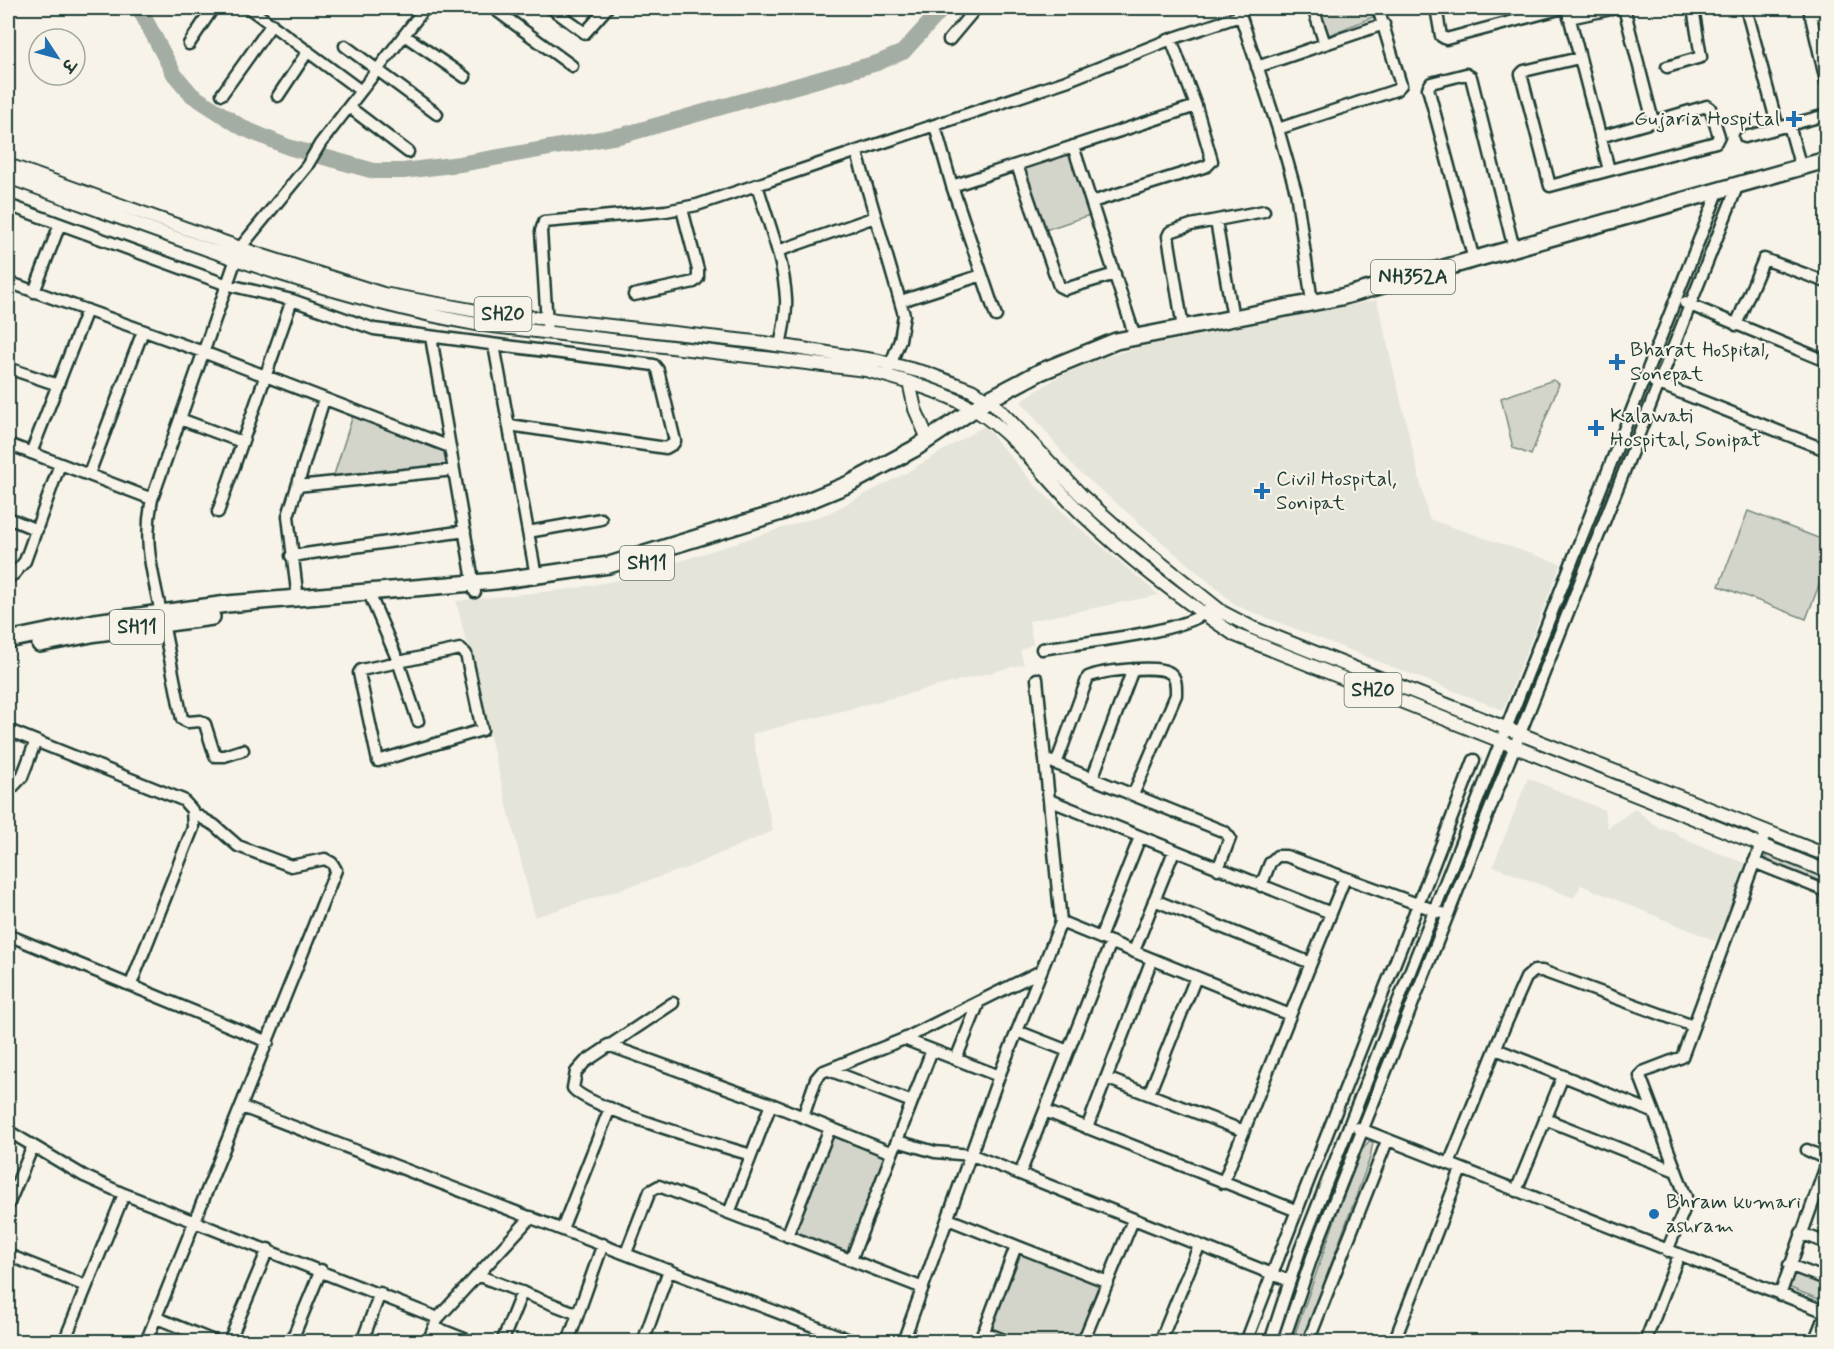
<svg xmlns="http://www.w3.org/2000/svg" width="1834" height="1349" viewBox="0 0 1834 1349" font-family="Mynerve,'Playpen Sans Deva',sans-serif">
	<rect width="100%" height="100%" fill="#f7f3e8"/>
	<filter id="ink" filterUnits="userSpaceOnUse"><feTurbulence type="fractalNoise" baseFrequency=".0167" numOctaves="2"/><feDisplacementMap in="SourceGraphic" scale="12" xChannelSelector="R" yChannelSelector="G"/><feConvolveMatrix kernelMatrix="1 2 1 2 8 2 1 2 1" color-interpolation-filters="sRGB"/></filter>
	<g filter="url(#ink)">
		<!-- built -->
		<path fill="#e5e4d9" d="M1377 300 1429 519 1561 564 1503 710 1237 606 1075 468 1021 401 1061 375 1102 358 1140 347Z
			M984 426 1034 484 1075 524 1159 595 1029 621 1033 644 1020 651 1024 664 752 734 773 831 684 869 535 917 456 601 571 589 624 579 829 513 906 473Z
			M1528 778 1604 810 1608 828 1635 809 1660 829 1673 831 1690 842 1747 864 1716 941 1581 885 1574 898 1493 866Z"/>
		<!-- green -->
		<path fill="#d3d5ca" stroke="#79897f" stroke-width="1.5" d="M1319 8H1370L1373 17 1329 35Z
			M1069 153 1090 215 1045 230 1024 169Z
			M1553 380 1559 384 1531 455 1513 448 1501 398Z
			M353 415 446 450 447 467 333 478Z
			M1748 511 1826 541V567L1806 619 1719 586Z
			M1768 852 1826 875V887L1764 862Z
			M832 1136 885 1157 848 1252 795 1232Z
			M1369 1141 1373 1142 1370 1158 1303 1341 1292 1342 1338 1211 1362 1150Z
			M1021 1254 1099 1284 1077 1341H1023L991 1329Z
			M1793 1273 1826 1286V1302L1788 1287Z"/>
		<g fill="none" stroke-linecap="round" stroke-linejoin="round">
			<!-- river -->
			<path stroke="#a4ada3" stroke-width="16" d="M139 8 174 74 192 95 243 128 288 147 374 171H403L460 164 623 135 877 63 903 52 943 8"/>
			<!-- minor casing -->
			<g stroke="#1f3d34" stroke-width="15">
				<path id="minor" d="M249 8 361 91
					M493 8 572 66
					M551 8 585 33 607 8
					M1238 8 1278 129 1296 192 1312 302
					M1313 8 1325 44
					M1436 8 1441 36 1446 39 1563 8
					M1567 8 1609 170
					M1624 8 1653 121
					M1746 8 1778 128
					M1809 8 1826 81
					M1810 15 1826 11
					M1569 18 1616 8
					M404 35 465 77
					M949 40 976 8
					M189 44 213 8
					M345 46 437 114
					M1579 58 1524 71 1521 74 1550 186 1716 142 1719 136 1710 108 1707 106 1600 137
					M1257 67 1384 24
					M1667 67 1701 57 1693 8
					M222 94 272 24
					M278 96 308 51
					M349 107 408 152
					M1789 125 1801 168
					M935 126 952 186 996 316
					M1278 129 1396 90 1401 85 1378 8
					M1745 137 1826 115
					M1073 146 1135 337
					M857 153 904 315 900 340 888 371
					M1017 165 1059 286 1065 289 1115 274
					M757 185C768 222 784 260 786 299 787 314 783 330 780 346
					M952 186 1196 106
					M1092 202 1207 166 1212 161 1196 106 1171 39
					M8 205 225 284 292 300 374 329 654 365 658 370 675 441 673 444 666 448 509 425
					M1216 221 1233 318
					M778 251 875 217
					M1474 260 1428 88 1431 83 1466 74 1471 77 1514 249
					M8 282 203 352 450 447
					M34 292 60 224
					M634 295 694 282 698 278V270L682 209
					M901 301 982 275
					M1685 303 1826 361
					M547 324 541 231 544 222 666 211 697 205 1066 81 1171 39 1240 16
					M1736 325 1764 259 1826 282
					M1183 328 1168 236 1170 232 1191 225 1264 211
					M431 337 475 592
					M494 345 536 576
					M8 368 58 385
					M1654 382 1826 450
					M180 419 242 442
					M8 444 152 499
					M31 453 87 310
					M89 474 143 331
					M297 486 454 470
					M218 512 292 300
					M8 518 37 530
					M528 532 601 519
					M291 556 465 531
					M8 577 14 574 25 561 60 464
					M369 593 398 661 418 721
					M298 600 288 516 324 399
					M161 613C152 570 143 543 152 499L236 259 240 248 307 166 320 144 425 8
					M163 623 182 719 188 722 200 721 205 724 215 756H224L243 750
					M460 649 466 654 482 730 378 761 359 673 361 670Z
					M1042 649C1076 643 1189 633 1209 609
					M8 730 183 800 192 810 193 828 131 984
					M1049 761 1225 832 1230 838 1218 869
					M1056 764 1088 677C1101 671 1158 664 1170 673 1177 678 1176 687 1176 695L1133 795
					M1092 779 1133 669
					M8 792 22 777 35 743
					M1049 800 1331 913
					M1754 862 1826 891
					M1261 886 1270 863 1277 856H1286L1442 913
					M1154 900 1311 963
					M1061 922 1290 1015
					M8 935 268 1042
					M1100 938 1140 837
					M1134 951 1174 851
					M673 1003 585 1062 576 1072 573 1088C585 1107 722 1146 751 1155
					M1017 1031 1068 1051
					M904 1039 999 1076
					M608 1045 771 1104 892 1153
					M1496 1049 1653 1112
					M956 1059 979 1002
					M829 1070 912 1102
					M1106 1078 1244 1131
					M1149 1094 1196 977
					M242 1107 855 1342
					M1045 1111 1295 1210
					M803 1117 816 1079 822 1072 904 1039 1041 971
					M1545 1119 1676 1171
					M1087 1128 1152 959
					M1358 1128 1826 1312
					M8 1131 84 1176 124 1194 438 1318
					M897 1141 935 1152 972 1155 1290 1281
					M1807 1150 1826 1159
					M1449 1164 1503 1030 1526 978 1534 971H1542L1693 1026
					M1020 1174 1111 942
					M1223 1183 1345 878
					M1516 1191 1563 1076
					M8 1205 33 1146
					M729 1213 771 1104
					M948 1219 1108 1282
					M562 1229 610 1108
					M1801 1233 1826 1243
					M787 1236 830 1128
					M1667 1251 1686 1205V1197L1640 1076 1643 1072 1682 1057 1766 831
					M626 1253 650 1191 659 1186 923 1288
					M8 1255 86 1286
					M851 1260 932 1050
					M1789 1265 1826 1279
					M477 1275 578 1314
					M1780 1295 1826 1166
					M157 1318 216 1342
					M434 1327 472 1342
					M983 1332 1009 1342
					M64 1342 124 1194
					M146 1342 336 870 332 863 325 859 291 866 238 846 214 825 193 813
					M229 1342 268 1249
					M291 1342 321 1270
					M362 1342 380 1293
					M428 1342 438 1318 531 1217
					M502 1342 522 1292
					M568 1342 603 1244
					M643 1342 669 1270
					M903 1342 999 1076 1061 922 1037 679
					M980 1342 1016 1246
					M1083 1342 1133 1220
					M1160 1342 1199 1246
					M1246 1342C1320 1147 1400 955 1474 760
					M1270 1342 1300 1250 1718 192
					M1283 1342 1312 1257 1737 187
					M1308 1342 1387 1141
					M1394 1342 1461 1169
					M1645 1342 1679 1255
					M1814 1342 1826 1312"/>
			</g>
			<!-- major casing -->
			<g stroke="#1f3d34" stroke-width="16">
				<path id="major" d="M8 165 263 256 383 294 477 311 764 343 879 361 926 373 971 390 993 403 1082 496 1127 536 1222 612 1253 628 1826 855
					M8 177C161 232 315 295 476 324L866 370C902 380 944 391 977 411 1018 437 1046 479 1081 513 1128 558 1181 599 1235 635L1826 871
					M909 382 915 409 928 439"/>
			</g>
			<!-- highway casing -->
			<g stroke="#1f3d34" stroke-width="20">
				<path id="highway" d="M8 640 95 622 227 604 496 581 609 565 781 512 849 484 914 449 989 399 1040 372 1116 341 1341 297 1826 160
					M40 644 97 633 212 617"/>
			</g>
			<!-- minor -->
			<use href="#minor" stroke="#f7f3e8" stroke-width="10"/>
			<!-- major -->
			<use href="#major" stroke="#f7f3e8" stroke-width="12"/>
			<!-- highway -->
			<use href="#highway" stroke="#f7f3e8" stroke-width="15"/>
		</g>
	</g>
	<!-- markers -->
	<g fill="#1f6fb2" stroke="#f7f3e8" stroke-width="2">
		<path d="M1791 110h6v6h6v6h-6v6h-6v-6h-6v-6h6z"/>
		<path d="M1614 353h6v6h6v6h-6v6h-6v-6h-6v-6h6z"/>
		<path d="M1593 419h6v6h6v6h-6v6h-6v-6h-6v-6h6z"/>
		<path d="M1259 482h6v6h6v6h-6v6h-6v-6h-6v-6h6z"/>
		<circle cx="1654" cy="1214" r="6"/>
	</g>
	<g text-anchor="middle" dominant-baseline="central" stroke-width="4.5" stroke-linejoin="round" paint-order="stroke">
		<!-- shield labels -->
		<g fill="#f7f3e8" stroke="#60746a" stroke-width="1.5">
			<rect x="1371" y="260" width="84" height="34" rx="4.5"/>
			<rect x="474.5" y="297" width="57" height="34" rx="4.5"/>
			<rect x="620" y="546" width="54" height="34" rx="4.5"/>
			<rect x="110" y="610" width="54" height="34" rx="4.5"/>
			<rect x="1344.5" y="673" width="57" height="34" rx="4.5"/>
		</g>
		<g font-size="20" font-weight="bold" fill="#1f3d34">
			<text x="1413" y="277">NH352A</text>
			<text x="503" y="314">SH20</text>
			<text x="647" y="563">SH11</text>
			<text x="137" y="627">SH11</text>
			<text x="1373" y="690">SH20</text>
		</g>
		<!-- poi labels -->
		<g font-size="21" fill="#1f3d34" stroke="#f7f3e8" text-anchor="start">
			<text x="1780" y="119" text-anchor="end">Gujaria Hospital</text>
			<text x="1630" y="350">Bharat Hospital,<tspan x="1630" dy="24">Sonepat</tspan></text>
			<text x="1610" y="416">Kalawati<tspan x="1610" dy="24">Hospital, Sonipat</tspan></text>
			<text x="1276" y="479">Civil Hospital,<tspan x="1276" dy="24">Sonipat</tspan></text>
			<text x="1666" y="1202">Bhram kumari<tspan x="1666" dy="24">ashram</tspan></text>
		</g>
	</g>
	<!-- margin -->
	<rect width="1834" height="1349" fill="none" stroke="#f7f3e8" stroke-width="30"/>
	<rect x="15" y="15" width="1804" height="1319" fill="none" stroke="#1f3d34" stroke-width="2" filter="url(#ink)"/>
	<!-- north arrow -->
	<g transform="translate(57 57) rotate(126)"><circle r="28" fill="#f7f3e8" stroke="#a1aaa0" stroke-width="1.5"/>
	<path d="M0-4.5L10 22L0 15L-10 22Z" fill="#1f6fb2"/>
	<text y="-9" font-size="16" font-weight="bold" text-anchor="middle" fill="#1f3d34">उ</text>
	</g>
</svg>
